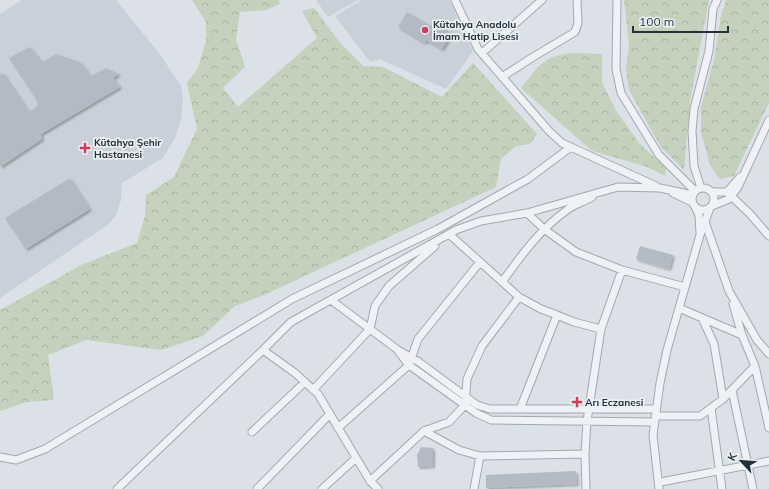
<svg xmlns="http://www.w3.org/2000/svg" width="769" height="489" viewBox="0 0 769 489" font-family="Mulish,sans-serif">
	<defs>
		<pattern id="forest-crowns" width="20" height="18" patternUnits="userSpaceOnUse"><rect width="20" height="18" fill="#c3d1bd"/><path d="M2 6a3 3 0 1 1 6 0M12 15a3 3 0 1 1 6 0" fill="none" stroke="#a7b4a3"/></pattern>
		<filter id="shadow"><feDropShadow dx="2" dy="2" stdDeviation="1" flood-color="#0004"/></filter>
	</defs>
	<rect width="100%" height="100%" fill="#dce1e7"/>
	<!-- built -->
	<path fill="#cad0d9" d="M22 0H116L159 53 181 86 183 100 181 120 175 138 163 158 122 183 121 200 116 215 109 224 0 298V14Z
		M316 0H358L328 17Z
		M362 0H449L473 51 446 89 380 59 370 62 335 16Z"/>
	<!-- forest -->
	<path fill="url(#forest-crowns)" d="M192 0H279L280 4 266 10 240 12 236 39 245 67 223 88 238 107 317 38 302 11 314 8 341 44 363 66 383 67 442 97 473 63 537 134 530 144 516 146 501 159 496 187 264 295 235 306 203 336 161 350 86 340 48 355 54 400 27 402 0 411V310L81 265 137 243 145 216 146 195 174 177 197 129 187 83 198 68 206 40V22Z
		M624 0H709L690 101 684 170 661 147 629 90 626 69 629 45Z
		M726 0H769V103L734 176 720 179 710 165 701 132V107L714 60 721 16Z
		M575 53 602 54V83L617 112 639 143 666 168 665 176 645 166 592 151 521 88C540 65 543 55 575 53Z"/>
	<!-- building -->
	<path fill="#b3bac3" filter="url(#shadow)" d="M407 12 431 26 433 21 452 33 442 49 426 40 425 43 398 27Z
		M30 47 42 62 56 54 80 62 91 76 106 68 119 74 113 78 120 87 41 134 42 139 0 167V75L3 73 29 112 38 105 36 99 9 58Z
		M70 178 90 209 26 249 5 218Z
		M640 246 673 255 669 269 636 259Z
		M421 447 433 448V466L418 467 417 455Z
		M576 471 577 484 486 488V475Z"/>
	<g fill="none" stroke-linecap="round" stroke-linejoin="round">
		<!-- minor casing -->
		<g stroke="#a1a8b1" stroke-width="9">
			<path id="minor" d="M455 0 478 49 549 131 562 143 656 186
				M617 0 616 69 621 93 659 155 695 191
				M482 53 542 0
				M502 77 533 57 575 32 578 23 577 0
				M692 199a11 11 0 1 1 22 0a11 11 0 1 1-22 0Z
				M701 188 694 166 692 131 694 109 709 51 713 9 717 0
				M712 192H727L740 177
				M727 192 750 214 769 236
				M673 193 692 202
				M712 206 729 199 738 187 769 120
				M696 209 699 215 700 233
				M527 213 544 229 576 252 622 270 685 287
				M705 222 729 291 757 340 769 354
				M446 236 449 234 519 297 541 309 557 315 574 322 601 329
				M502 282C521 256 540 229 567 210 574 204 584 202 592 197
				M331 300 398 350 419 362 477 405 490 409H656
				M733 304 742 335 755 366 769 428
				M679 308 742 335
				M702 318 714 344 723 399
				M263 350 295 373 318 394 370 481 378 489
				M399 352 409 365 476 413 491 420 654 422
				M313 390 370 329 375 306 389 286 435 246
				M732 390 753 489
				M711 408 722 489
				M520 409 557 315
				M655 416H700L723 399 755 366
				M338 428 409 365 418 339 480 262
				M424 431 459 450 480 456 585 454
				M252 432 305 382
				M0 457 16 460 45 449 292 299 438 229 528 179 571 147
				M370 481 424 431 449 422 465 405 467 379 482 346 519 297
				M661 482 769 461
				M117 489 263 350 291 322 456 230 481 221 527 213 618 187 660 188 693 195
				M257 489 330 414
				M322 489 356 458
				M474 489 480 456
				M586 489 585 454 587 421 601 329 622 270
				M659 489 653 435 660 383 667 350 700 235 710 208"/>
		</g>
		<!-- minor -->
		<use href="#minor" stroke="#eff1f5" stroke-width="7"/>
	</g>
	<!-- markers -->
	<g fill="#d13b5e" stroke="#ebf0f4" stroke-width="1.5">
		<circle cx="425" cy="30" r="4"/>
		<path d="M83 142h4v4h4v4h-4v4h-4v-4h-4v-4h4z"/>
		<path d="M575 396h4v4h4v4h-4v4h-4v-4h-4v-4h4z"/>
	</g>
	<g text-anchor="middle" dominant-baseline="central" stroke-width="3.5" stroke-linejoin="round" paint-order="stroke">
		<!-- poi labels -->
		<g font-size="10" font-weight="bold" fill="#25303d" stroke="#ebf0f4" text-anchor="start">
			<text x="433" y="24">Kütahya Anadolu<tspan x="433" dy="12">İmam Hatip Lisesi</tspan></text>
			<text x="94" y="142">Kütahya Şehir<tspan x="94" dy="12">Hastanesi</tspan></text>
			<text x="585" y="402">Arı Eczanesi</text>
		</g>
	</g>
	<!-- north arrow -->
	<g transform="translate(741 461) rotate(296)" stroke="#ebf0f4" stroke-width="3" paint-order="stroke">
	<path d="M0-3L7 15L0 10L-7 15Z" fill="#25303d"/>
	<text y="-6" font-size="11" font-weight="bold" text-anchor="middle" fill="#25303d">K</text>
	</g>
	<!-- scale -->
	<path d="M633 26v6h95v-6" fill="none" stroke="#25303d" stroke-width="2"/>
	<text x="639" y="26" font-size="12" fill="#25303d" stroke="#ebf0f4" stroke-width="3" paint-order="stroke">100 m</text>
</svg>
